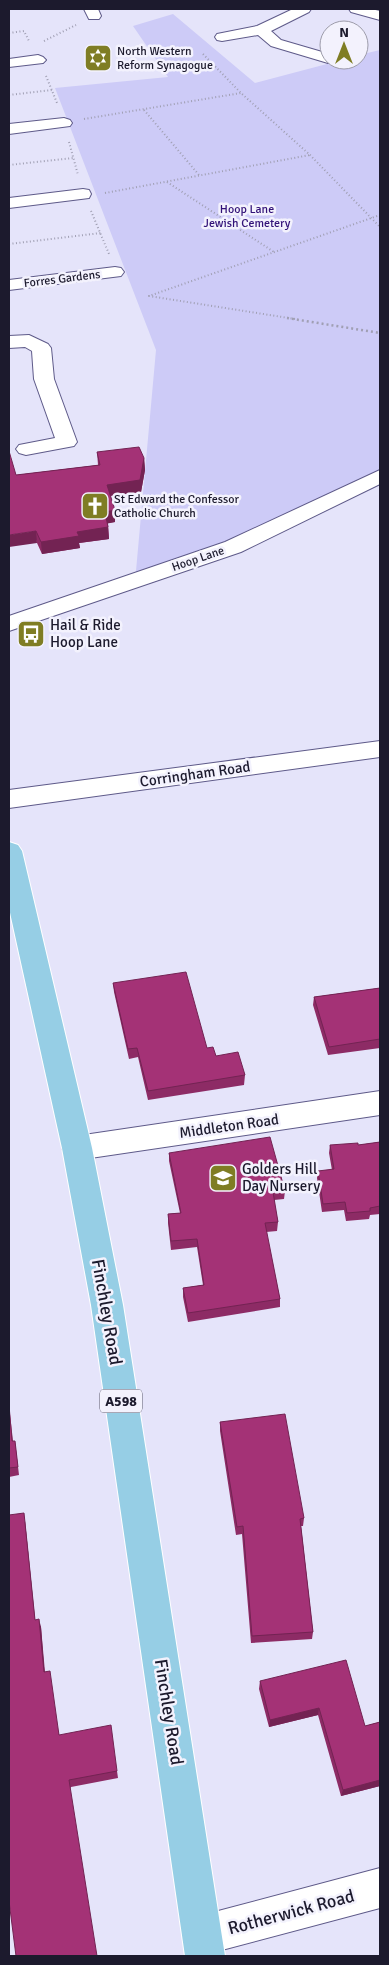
<svg xmlns="http://www.w3.org/2000/svg" width="389" height="1965" viewBox="0 0 389 1965" font-family="Signika,sans-serif">
	<rect width="100%" height="100%" fill="#e5e4fa"/>
	<!-- green -->
	<path fill="#cdcbf7" d="M173 14 255 83 342 60H359V55L380 50V476L356 488 135 582 156 350 55 88 168 77 133 26Z"/>
	<g fill="none" stroke-linecap="round" stroke-linejoin="round">
		<!-- minor casing -->
		<g stroke="#5e5a89" stroke-width="2">
			<path id="minor" d="M84 9H98L101 16 99 19H89Z
				M293 9H311L309 12 271 31 281 40 329 54V60L333 61 328 63 271 46 258 35 222 41 217 40 215 37 217 34 257 26Z
				M349 9H371L380 11V20L351 12Z
				M38 55 43 57 46 60 43 63 9 67V59Z
				M64 118 70 120 72 123 70 126 9 134V124Z
				M83 189 89 190 91 194 89 198 9 208V198Z
				M115 267 121 268 124 272 121 276 9 290V280Z
				M29 335 48 344 51 348 54 379 77 442 74 446 26 455 19 453 16 449 19 445 55 438 34 379 32 351 25 347 9 348V336Z
				M380 470V484L241 552 9 631V616L225 542Z
				M380 741V757L9 808V790Z
				M380 1091V1115L77 1160 66 1157 62 1148 66 1139 77 1136Z
				M380 1868V1908L203 1955 189 1949 183 1935 189 1921 203 1915Z"/>
		</g>
		<!-- major casing -->
		<g stroke="#fff" stroke-width="2">
			<path id="major" d="M9 842 18 845 22 851 92 1148 123 1305 225 1956H185L91 1305 62 1148 9 908Z"/>
		</g>
		<!-- path-far1 -->
		<path stroke="#a09fb3" stroke-width="2" stroke-dasharray="1 2.5" stroke-linecap="butt" d="M9 33 24 31 29 41
			M44 41 76 25
			M203 54 241 93 310 155 380 227
			M46 76 57 103
			M9 95 52 90
			M144 110 199 175
			M84 119 241 93
			M69 142 78 175
			M9 165 73 158
			M167 182 274 252
			M105 193 310 155
			M91 211 109 254
			M9 244 101 233
			M295 319 149 296 380 215"/>
		<!-- path -->
		<path stroke="#a09fb3" stroke-width="2.5" stroke-dasharray="2 3" stroke-linecap="butt" d="M287 318 380 333"/>
		<!-- minor -->
		<use href="#minor" fill="#fff" fill-rule="evenodd"/>
		<!-- major -->
		<use href="#major" fill="#96cee5" fill-rule="evenodd"/>
	</g>
	<!-- wall -->
	<path fill="#8d2b65" d="M97 452 144 458 145 470 141 492 110 496 115 522 108 523 109 539 79 543 80 548 42 554 37 543 16 475 98 465Z
		M113 983 207 1048 216 1056 245 1075 244 1085 148 1100 138 1057 129 1059 114 992Z
		M380 988V1048L328 1055 313 1005 314 997Z
		M380 1142V1214L370 1215 369 1219 346 1221 344 1210 322 1212 317 1178 318 1171 332 1170 329 1153 330 1145H358Z
		M169 1153 285 1191 284 1199 274 1200 278 1222 277 1231 266 1232 280 1299V1307L188 1322 183 1297V1288L203 1285 197 1247 171 1250 168 1223V1214L180 1213 169 1161Z
		M9 1405 13 1441H15L19 1475 9 1477Z
		M220 1422 304 1518 303 1526H301L313 1632 312 1639 251 1643 242 1534 236 1535 220 1431Z
		M25 1521 35 1620 41 1627 45 1672 59 1735 117 1771 118 1778 71 1787 9 1901Z
		M260 1681 365 1726 380 1722V1786L341 1796 318 1715 269 1727 259 1689Z"/>
	<!-- shaded-wall -->
	<path fill="#732353" d="M144 458 145 470 141 492 107 496V485Z
		M115 510V522L105 524V512Z
		M108 527 109 539 79 543 80 548 42 554 41 542 77 532Z
		M36 531 37 543 9 547V535Z
		M24 1513 25 1521 36 1628 35 1620Z
		M39 1619 41 1627 45 1680 44 1672Z
		M319 1708 318 1715 269 1727 270 1720Z
		M380 1780V1786L341 1796 343 1790Z"/>
	<!-- building -->
	<path fill="#a43276" stroke="#732353" d="M139 447 144 458 140 480 107 485 115 510 105 512 108 527 77 532 79 536 41 542 36 531 9 535V451L16 475 100 465 97 452Z
		M186 972 207 1048 213 1047 216 1056 238 1052 245 1075 148 1091 137 1048 128 1049 113 983Z
		M380 988V1039L329 1047 314 997Z
		M270 1137 285 1191 273 1192 278 1222 265 1223 280 1299 188 1313 183 1288 204 1285 197 1239 171 1241 168 1214 181 1213 169 1153Z
		M380 1142V1206L370 1208V1211L347 1213 345 1202 323 1204 318 1171 334 1169 330 1145 358 1143V1145Z
		M9 1405 12 1441H15L18 1467 9 1468Z
		M285 1414 304 1518 300 1519 313 1632 252 1636 243 1526 237 1527 220 1422Z
		M24 1513 35 1620 39 1619 44 1672 50 1671 59 1735 111 1725 117 1771 69 1780 97 1956H16L9 1901V1515Z
		M346 1660 365 1726 380 1722V1780L343 1790 319 1708 270 1720 260 1681Z"/>
	<!-- icons -->
	<defs>
		<g id="synagogue-square" transform="scale(1.4375)"><rect x="-9" y="-9" width="18" height="18" rx="4" fill="#7f7d24" stroke="#f3f2fd"/><path d="M0-6.5L5.6 3.2H-5.6ZM0 6.5L5.6-3.2H-5.6Z" fill="#fff"/></g>
		<g id="church-square" transform="scale(1.4375)"><rect x="-9" y="-9" width="18" height="18" rx="4" fill="#7f7d24" stroke="#f3f2fd"/><path d="M-1.2-6h2.4v3.5h3.3v2.4h-3.3V6h-2.4V-.1h-3.3v-2.4h3.3Z" fill="#fff"/></g>
		<g id="bus-square" transform="scale(1.4375)"><rect x="-9" y="-9" width="18" height="18" rx="4" fill="#7f7d24" stroke="#f3f2fd"/><path d="M-5-6H5V4H4V6H2V4H-2V6H-4V4H-5ZM-3.5-4V0h7V-4ZM-3.5 1.2v1.5H-2V1.2ZM2 1.2v1.5H3.5V1.2Z" fill="#fff"/></g>
		<g id="school-square" transform="scale(1.4375)"><rect x="-9" y="-9" width="18" height="18" rx="4" fill="#7f7d24" stroke="#f3f2fd"/><path d="M0-5L7-2L0 1L-7-2ZM-4 1L0 2.5L4 1V4Q0 6-4 4Z" fill="#fff"/></g>
	</defs>
	<g fill-rule="evenodd">
		<use href="#synagogue-square" x="98" y="58"/>
		<use href="#church-square" x="95" y="506"/>
		<use href="#bus-square" x="31" y="634"/>
		<use href="#school-square" x="223" y="1178"/>
	</g>
	<g text-anchor="middle" dominant-baseline="central" stroke-width="5" stroke-linejoin="round" paint-order="stroke">
		<!-- far-poi labels -->
		<g font-size="12" fill="#1c1a2d" stroke="#f3f2fd" text-anchor="start">
			<text x="117" y="51">North Western<tspan x="117" dy="14">Reform Synagogue</tspan></text>
			<text x="114" y="499">St Edward the Confessor<tspan x="114" dy="14">Catholic Church</tspan></text>
		</g>
		<!-- far-park labels -->
		<g font-size="12" fill="#321278" stroke="#f3f2fd">
			<text x="247" y="209">Hoop Lane<tspan x="247" dy="14">Jewish Cemetery</tspan></text>
		</g>
		<!-- far-street labels -->
		<g font-size="12" fill="#1c1a2d" stroke="#f3f2fd">
			<text transform="translate(62 279) rotate(-7)">Forres Gardens</text>
			<text transform="translate(198 559) rotate(-19)">Hoop Lane</text>
		</g>
		<!-- shield labels -->
		<rect fill="#f3f2fd" stroke="#5c5b6b" stroke-width="1" x="100" y="1389.5" width="42" height="23" rx="4"/>
		<g font-size="14" font-weight="bold" fill="#1c1a2d">
			<text x="121" y="1401">A598</text>
		</g>
		<!-- poi labels -->
		<g font-size="15" fill="#1c1a2d" stroke="#f3f2fd" text-anchor="start">
			<text x="50" y="625">Hail &amp; Ride<tspan x="50" dy="17">Hoop Lane</tspan></text>
			<text x="242" y="1169">Golders Hill<tspan x="242" dy="17">Day Nursery</tspan></text>
		</g>
		<!-- street labels -->
		<g font-size="15" fill="#1c1a2d" stroke="#f3f2fd">
			<text transform="translate(195 774) rotate(-8)">Corringham Road</text>
			<text transform="translate(229 1126) rotate(-8)">Middleton Road</text>
		</g>
		<!-- near-street labels -->
		<g font-size="18" fill="#1c1a2d" stroke="#f3f2fd">
			<text transform="translate(107 1312) rotate(80)">Finchley Road</text>
			<text transform="translate(169 1712) rotate(81)">Finchley Road</text>
			<text transform="translate(291 1912) rotate(-15)">Rotherwick Road</text>
		</g>
	</g>
	<!-- border -->
	<rect width="389" height="1965" fill="none" stroke="#1c1a2d" stroke-width="20"/>
	<!-- north arrow -->
	<g transform="translate(344 45)"><circle r="24" fill="#f3f2fd" stroke="#9d9caa"/>
	<path d="M0-4L9 19L0 12L-9 19Z" fill="#7f7d24"/>
	<text y="-8" font-size="14" font-weight="bold" text-anchor="middle" fill="#1c1a2d">N</text>
	</g>
</svg>
